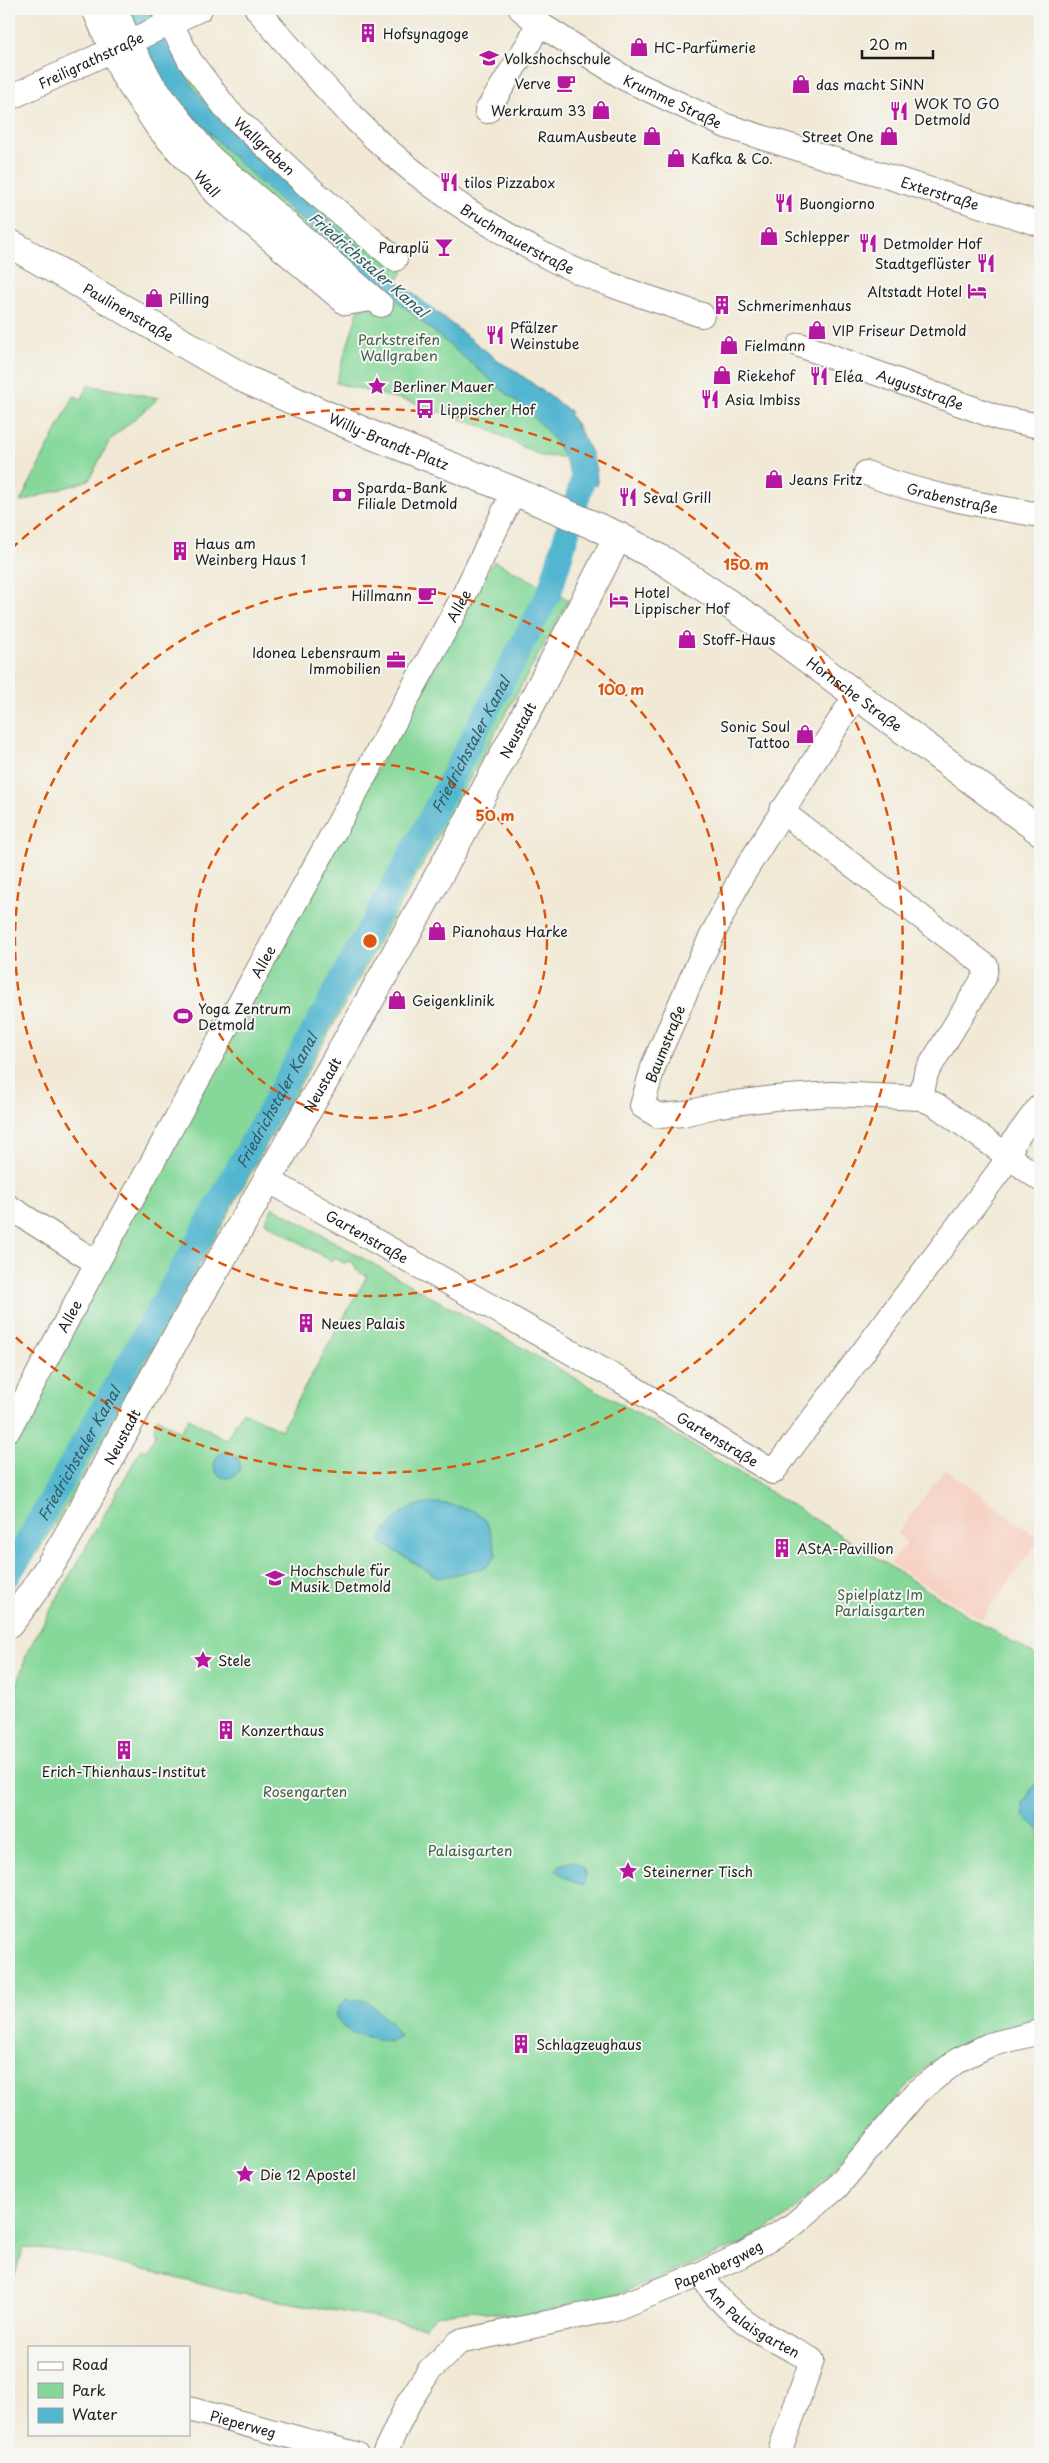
<svg xmlns="http://www.w3.org/2000/svg" width="1049" height="2463" viewBox="0 0 1049 2463" font-family="'Playpen Sans',sans-serif">
	<rect width="100%" height="100%" fill="#f6f6f2"/>
	<filter id="ink" filterUnits="userSpaceOnUse"><feTurbulence type="fractalNoise" baseFrequency=".02" numOctaves="2"/><feDisplacementMap in="SourceGraphic" scale="10" xChannelSelector="R" yChannelSelector="G"/><feConvolveMatrix kernelMatrix="1 2 1 2 8 2 1 2 1" color-interpolation-filters="sRGB"/></filter>
	<filter id="wash" filterUnits="userSpaceOnUse"><feTurbulence type="fractalNoise" baseFrequency=".0096" numOctaves="4" result="noise"/><feDisplacementMap in="SourceGraphic" scale="20" xChannelSelector="R" yChannelSelector="G"/><feGaussianBlur stdDeviation="1.12" result="paint"/><feColorMatrix in="noise" values="0 0 0 0 0 0 0 0 0 0 0 0 0 0 0 0 0 1.4 0 .05"/><feComposite in="paint" operator="in"/></filter>
	<g filter="url(#wash)">
		<rect width="100%" height="100%" fill="#f1e9d5"/>
		<!-- built -->
		<path fill="#f6d2c3" d="M945 1469 1040 1539 982 1619 890 1564 907 1543 897 1534Z"/>
		<!-- green -->
		<path fill="#85d89a" stroke="#507a5b" d="M171 48 384 257 403 272 397 281 501 363 514 370 571 412 569 415 577 425 592 458 541 456 484 427 415 403 336 383 359 308 221 186 146 59Z
			M88 385 159 398 110 440 89 480 20 502 74 396 82 399Z
			M494 561 569 600 70 1499 32 1561 9 1592V1438L255 988Z
			M273 1207C430 1297 588 1383 743 1475 843 1535 939 1600 1040 1658V2020L1033 2025 967 2042 942 2054 918 2074 824 2180 788 2216 742 2244 619 2294 521 2317 472 2310 436 2315 425 2327 232 2292 73 2252 24 2248 9 2293V1713L27 1652 141 1449 146 1451 156 1434 154 1429 157 1418 180 1432 189 1418 226 1440 243 1411 281 1430 367 1276 356 1270 355 1265 350 1261 344 1263 334 1257 331 1261 265 1222Z"/>
		<!-- water -->
		<path fill="#52b6d0" stroke="#376976" d="M171 48 192 86 214 114 265 165 397 281 501 363 514 370 571 412 569 415C584 435 598 461 597 486L570 472C556 428 520 406 487 377 458 352 429 328 400 303 313 228 215 152 146 59Z
			M214 1465a13 13 0 1 1 26 0a13 13 0 1 1-26 0Z
			M440 1503C483 1510 488 1513 496 1555L487 1567 439 1578 379 1541C396 1513 407 1504 440 1503Z
			M1035 1784H1040V1831L1024 1816 1023 1803Z
			M573 1861C584 1865 588 1874 583 1885L571 1881 555 1870 560 1865Z
			M346 1999 367 2001 390 2022 400 2036 389 2042 352 2033 343 2027 336 2017 338 2008Z"/>
		<g fill="none" stroke-linecap="round" stroke-linejoin="round">
			<!-- canal -->
			<g stroke="#52b6d0" stroke-width="25">
				<path d="M137 9 158 54 177 81"/>
				<path id="s1" d="M9 1574 189 1257 427 825 550 591 583 479 581 461 574 447"/>
			</g>
		</g>
	</g>
	<g filter="url(#ink)">
		<g fill="none" stroke-linecap="round" stroke-linejoin="round">
			<!-- minor casing -->
			<g stroke="#868278" stroke-width="26">
				<g id="minor">
					<path id="s2" d="M94 9 123 76 158 128 217 194 346 303 372 299"/>
					<path d="M116 9 129 41 153 85 208 155 381 305"/>
					<path id="s3" d="M163 9 190 61 228 111 312 190 395 259"/>
					<path id="s4" d="M257 9C289 47 323 86 358 122 411 176 479 221 546 256 595 282 649 298 702 315"/>
					<path id="s5" d="M521 9 538 23 626 79 726 126 1040 224"/>
					<path id="s6" d="M9 98 200 9"/>
					<path d="M487 111 530 41 538 23"/>
					<path id="s7" d="M800 345 999 418 1040 426"/>
					<path id="s8" d="M866 473C922 495 981 505 1040 515"/>
					<path d="M856 695 741 877 698 964 654 1064 642 1106 659 1116 683 1114 719 1105 774 1098 832 1094 921 1098 936 1105 1040 1179"/>
					<path d="M781 811 986 966 984 978 926 1073 921 1098"/>
					<path id="s9" d="M268 1180 620 1380 773 1472 997 1174 1009 1157 1014 1141 1040 1106"/>
					<path d="M9 1207 97 1263"/>
					<path id="s10" d="M9 1429 97 1263 464 595 514 491"/>
					<path id="s11" d="M701 2274C728 2320 767 2336 812 2360L781 2448"/>
					<path id="s12" d="M189 2409 356 2454"/>
					<path id="s13" d="M384 2454 409 2402 429 2371 459 2342 616 2308 701 2274 742 2255 793 2225 836 2188 917 2092 958 2060 989 2045 1040 2032"/>
				</g>
			</g>
			<!-- major casing -->
			<g stroke="#868278" stroke-width="30">
				<g id="major">
					<path id="s14" d="M9 243 247 380 372 435 514 491 618 536 666 562 774 634 1040 831"/>
					<path id="s15" d="M9 1624C51 1572 81 1512 113 1453 141 1399 171 1346 201 1294 347 1045 488 793 618 536"/>
				</g>
			</g>
			<!-- minor -->
			<use href="#minor" stroke="#fff" stroke-width="24"/>
			<!-- major -->
			<use href="#major" stroke="#fff" stroke-width="28"/>
		</g>
	</g>
	<!-- distance rings -->
	<g fill="none" stroke="#de560d" stroke-width="2.5" stroke-dasharray="9 6">
		<circle cx="370" cy="941" r="177"/>
		<circle cx="370" cy="941" r="355"/>
		<path d="M11 549A532 532 0 1 1 11 1333"/>
	</g>
	<!-- icons -->
	<defs>
		<g id="building-bare" transform="scale(1.5)"><path d="M-4-6H4V6H1V3H-1V6H-4ZM-2.5-4.3h1.7v1.8h-1.7ZM.8-4.3h1.7v1.8H.8ZM-2.5-1h1.7V.8h-1.7ZM.8-1h1.7V.8H.8Z" fill="#b5179e" stroke="#f6f6f2" stroke-width="2.5" paint-order="stroke"/></g>
		<g id="shop-bare" transform="scale(1.5)"><path d="M-5-2.5h2.3a2.7 3.5 0 0 1 5.4 0H5L5.5 6h-11ZM-1.5-2.5h3a1.5 2.3 0 0 0-3 0Z" fill="#b5179e" stroke="#f6f6f2" stroke-width="2.5" paint-order="stroke"/></g>
		<g id="university-bare" transform="scale(1.5)"><path d="M0-5L7-2L0 1L-7-2ZM-4 1L0 2.5L4 1V4Q0 6-4 4Z" fill="#b5179e" stroke="#f6f6f2" stroke-width="2.5" paint-order="stroke"/></g>
		<g id="cafe-bare" transform="scale(1.5)"><path d="M-5.5-4.5H6V0H3Q3 3.5 0 3.5H-2.5Q-5.5 3.5-5.5 0ZM3-3.2v2h1.7v-2ZM-6 4.5H4V6H-6Z" fill="#b5179e" stroke="#f6f6f2" stroke-width="2.5" paint-order="stroke"/></g>
		<g id="restaurant-bare" transform="scale(1.5)"><path d="M-5-6h1v4h1v-4h1v4h1v-4h1v5L-1.5 .5V6h-2V.5L-5-1ZM5-6V6H3V1.5H1.5Q1.5-4 5-6Z" fill="#b5179e" stroke="#f6f6f2" stroke-width="2.5" paint-order="stroke"/></g>
		<g id="bar-bare" transform="scale(1.5)"><path d="M-6-5H6L.8 .8V4.5H3.5V6h-7V4.5H-.8V.8Z" fill="#b5179e" stroke="#f6f6f2" stroke-width="2.5" paint-order="stroke"/></g>
		<g id="hotel-bare" transform="scale(1.5)"><path d="M-6-4.5h1.5V1H6V5H4.5V3h-9V5H-6ZM-4 0a1.8 1.8 0 1 1 3.6 0ZM.5 0V-2.5h3Q6-2.5 6 0Z" fill="#b5179e" stroke="#f6f6f2" stroke-width="2.5" paint-order="stroke"/></g>
		<g id="sight-bare" transform="scale(1.5)"><path d="M0-6L1.8-2.2L6-1.7L2.9 1.2L3.7 5.4L0 3.3L-3.7 5.4L-2.9 1.2L-6-1.7L-1.8-2.2Z" fill="#b5179e" stroke="#f6f6f2" stroke-width="2.5" paint-order="stroke"/></g>
		<g id="bus-bare" transform="scale(1.5)"><path d="M-5-6H5V4H4V6H2V4H-2V6H-4V4H-5ZM-3.5-4V0h7V-4ZM-3.5 1.2v1.5H-2V1.2ZM2 1.2v1.5H3.5V1.2Z" fill="#b5179e" stroke="#f6f6f2" stroke-width="2.5" paint-order="stroke"/></g>
		<g id="bank-bare" transform="scale(1.5)"><path d="M-6-4H6V4H-6ZM0-2.3a2.3 2.3 0 1 0 0 4.6a2.3 2.3 0 1 0 0-4.6Z" fill="#b5179e" stroke="#f6f6f2" stroke-width="2.5" paint-order="stroke"/></g>
		<g id="office-bare" transform="scale(1.5)"><path d="M-6-3h4V-5.5h4V-3h4V5H-6ZM-1-4.5V-3h2v-1.5ZM-6 0V1H6V0Z" fill="#b5179e" stroke="#f6f6f2" stroke-width="2.5" paint-order="stroke"/></g>
		<g id="stadium-bare" transform="scale(1.5)"><path d="M0-5a6.5 5 0 1 0 0 10a6.5 5 0 1 0 0-10ZM-3.5-1.8h7v3.6h-7Z" fill="#b5179e" stroke="#f6f6f2" stroke-width="2.5" paint-order="stroke"/></g>
	</defs>
	<g fill-rule="evenodd">
		<use href="#building-bare" x="368" y="33"/>
		<use href="#shop-bare" x="639" y="47"/>
		<use href="#university-bare" x="489" y="58"/>
		<use href="#cafe-bare" x="566" y="83"/>
		<use href="#shop-bare" x="801" y="84"/>
		<use href="#shop-bare" x="601" y="110"/>
		<use href="#restaurant-bare" x="899" y="111"/>
		<use href="#shop-bare" x="652" y="136"/>
		<use href="#shop-bare" x="889" y="136"/>
		<use href="#shop-bare" x="676" y="158"/>
		<use href="#restaurant-bare" x="449" y="182"/>
		<use href="#restaurant-bare" x="784" y="203"/>
		<use href="#shop-bare" x="769" y="236"/>
		<use href="#restaurant-bare" x="868" y="243"/>
		<use href="#bar-bare" x="444" y="247"/>
		<use href="#restaurant-bare" x="986" y="263"/>
		<use href="#hotel-bare" x="977" y="291"/>
		<use href="#shop-bare" x="154" y="298"/>
		<use href="#building-bare" x="722" y="305"/>
		<use href="#shop-bare" x="817" y="330"/>
		<use href="#restaurant-bare" x="495" y="335"/>
		<use href="#shop-bare" x="729" y="345"/>
		<use href="#shop-bare" x="722" y="375"/>
		<use href="#restaurant-bare" x="819" y="376"/>
		<use href="#sight-bare" x="377" y="386"/>
		<use href="#restaurant-bare" x="710" y="399"/>
		<use href="#bus-bare" x="425" y="409"/>
		<use href="#shop-bare" x="774" y="479"/>
		<use href="#bank-bare" x="342" y="495"/>
		<use href="#restaurant-bare" x="628" y="497"/>
		<use href="#building-bare" x="180" y="551"/>
		<use href="#cafe-bare" x="427" y="595"/>
		<use href="#hotel-bare" x="619" y="600"/>
		<use href="#shop-bare" x="687" y="639"/>
		<use href="#office-bare" x="396" y="660"/>
		<use href="#shop-bare" x="805" y="734"/>
		<use href="#shop-bare" x="437" y="931"/>
		<use href="#shop-bare" x="397" y="1000"/>
		<use href="#stadium-bare" x="183" y="1016"/>
		<use href="#building-bare" x="306" y="1323"/>
		<use href="#building-bare" x="782" y="1548"/>
		<use href="#university-bare" x="275" y="1578"/>
		<use href="#sight-bare" x="203" y="1660"/>
		<use href="#building-bare" x="226" y="1730"/>
		<use href="#building-bare" x="124" y="1750"/>
		<use href="#sight-bare" x="628" y="1871"/>
		<use href="#building-bare" x="521" y="2044"/>
		<use href="#sight-bare" x="245" y="2174"/>
	</g>
	<g text-anchor="middle" dominant-baseline="central" stroke-width="4" stroke-linejoin="round" paint-order="stroke">
		<!-- poi labels -->
		<g font-size="14" fill="#1c1c1c" stroke="#f6f6f2" text-anchor="start">
			<text x="383" y="33">Hofsynagoge</text>
			<text x="654" y="47">HC-Parfümerie</text>
			<text x="504" y="58">Volkshochschule</text>
			<text x="551" y="83" text-anchor="end">Verve</text>
			<text x="816" y="84">das macht SiNN</text>
			<text x="914" y="103">WOK TO GO<tspan x="914" dy="16">Detmold</tspan></text>
			<text x="586" y="110" text-anchor="end">Werkraum 33</text>
			<text x="637" y="136" text-anchor="end">RaumAusbeute</text>
			<text x="874" y="136" text-anchor="end">Street One</text>
			<text x="691" y="158">Kafka &amp; Co.</text>
			<text x="464" y="182">tilos Pizzabox</text>
			<text x="799" y="203">Buongiorno</text>
			<text x="784" y="236">Schlepper</text>
			<text x="883" y="243">Detmolder Hof</text>
			<text x="429" y="247" text-anchor="end">Paraplü</text>
			<text x="971" y="263" text-anchor="end">Stadtgeflüster</text>
			<text x="962" y="291" text-anchor="end">Altstadt Hotel</text>
			<text x="169" y="298">Pilling</text>
			<text x="737" y="305">Schmerimenhaus</text>
			<text x="510" y="327">Pfälzer<tspan x="510" dy="16">Weinstube</tspan></text>
			<text x="832" y="330">VIP Friseur Detmold</text>
			<text x="744" y="345">Fielmann</text>
			<text x="737" y="375">Riekehof</text>
			<text x="834" y="376">Eléa</text>
			<text x="392" y="386">Berliner Mauer</text>
			<text x="725" y="399">Asia Imbiss</text>
			<text x="440" y="409">Lippischer Hof</text>
			<text x="789" y="479">Jeans Fritz</text>
			<text x="357" y="487">Sparda-Bank<tspan x="357" dy="16">Filiale Detmold</tspan></text>
			<text x="643" y="497">Seval Grill</text>
			<text x="195" y="543">Haus am<tspan x="195" dy="16">Weinberg Haus 1</tspan></text>
			<text x="634" y="592">Hotel<tspan x="634" dy="16">Lippischer Hof</tspan></text>
			<text x="412" y="595" text-anchor="end">Hillmann</text>
			<text x="702" y="639">Stoff-Haus</text>
			<text x="381" y="652" text-anchor="end">Idonea Lebensraum<tspan x="381" dy="16">Immobilien</tspan></text>
			<text x="790" y="726" text-anchor="end">Sonic Soul<tspan x="790" dy="16">Tattoo</tspan></text>
			<text x="452" y="931">Pianohaus Harke</text>
			<text x="412" y="1000">Geigenklinik</text>
			<text x="198" y="1008">Yoga Zentrum<tspan x="198" dy="16">Detmold</tspan></text>
			<text x="321" y="1323">Neues Palais</text>
			<text x="797" y="1548">AStA-Pavillion</text>
			<text x="290" y="1570">Hochschule für<tspan x="290" dy="16">Musik Detmold</tspan></text>
			<text x="218" y="1660">Stele</text>
			<text x="241" y="1730">Konzerthaus</text>
			<text x="124" y="1771" text-anchor="middle">Erich-Thienhaus-Institut</text>
			<text x="643" y="1871">Steinerner Tisch</text>
			<text x="536" y="2044">Schlagzeughaus</text>
			<text x="260" y="2174">Die 12 Apostel</text>
		</g>
		<!-- street labels -->
		<g font-size="14" fill="#1c1c1c" stroke="#f6f6f2">
			<text stroke="none"><textPath href="#s6" startOffset="90">Freiligrathstraße</textPath></text>
			<text stroke="none"><textPath href="#s5" startOffset="178">Krumme Straße</textPath></text>
			<text stroke="none"><textPath href="#s3" startOffset="172">Wallgraben</textPath></text>
			<text stroke="none"><textPath href="#s2" startOffset="210">Wall</textPath></text>
			<text stroke="none"><textPath href="#s5" startOffset="461">Exterstraße</textPath></text>
			<text stroke="none"><textPath href="#s4" startOffset="350">Bruchmauerstraße</textPath></text>
			<text stroke="none"><textPath href="#s14" startOffset="138">Paulinenstraße</textPath></text>
			<text stroke="none"><textPath href="#s7" startOffset="128">Auguststraße</textPath></text>
			<text stroke="none"><textPath href="#s14" startOffset="429">Willy-Brandt-Platz</textPath></text>
			<text stroke="none"><textPath href="#s8" startOffset="90">Grabenstraße</textPath></text>
			<text stroke="none"><textPath href="#s10" startOffset="938">Allee</textPath></text>
			<text stroke="none"><textPath href="#s14" startOffset="962">Hornsche Straße</textPath></text>
			<text stroke="none"><textPath href="#s15" startOffset="1029">Neustadt</textPath></text>
			<text stroke="none"><textPath href="#s10" startOffset="532">Allee</textPath></text>
			<text transform="translate(665 1044) rotate(-68)">Baumstraße</text>
			<text stroke="none"><textPath href="#s15" startOffset="624">Neustadt</textPath></text>
			<text stroke="none"><textPath href="#s9" startOffset="114">Gartenstraße</textPath></text>
			<text stroke="none"><textPath href="#s10" startOffset="128">Allee</textPath></text>
			<text stroke="none"><textPath href="#s15" startOffset="219">Neustadt</textPath></text>
			<text stroke="none"><textPath href="#s9" startOffset="519">Gartenstraße</textPath></text>
			<text stroke="none"><textPath href="#s13" startOffset="408">Papenbergweg</textPath></text>
			<text stroke="none"><textPath href="#s11" startOffset="72">Am Palaisgarten</textPath></text>
			<text stroke="none"><textPath href="#s12" startOffset="56">Pieperweg</textPath></text>
		</g>
		<!-- park labels -->
		<g font-size="14" fill="#415e48" stroke="#f6f6f2">
			<text x="399" y="339">Parkstreifen<tspan x="399" dy="16">Wallgraben</tspan></text>
			<text x="880" y="1594">Spielplatz Im<tspan x="880" dy="16">Parlaisgarten</tspan></text>
			<text x="305" y="1791">Rosengarten</text>
			<text x="470" y="1850">Palaisgarten</text>
		</g>
		<!-- water labels -->
		<g font-size="15" font-style="italic" fill="#325a64" stroke="#f6f6f2">
			<text transform="translate(369 264) rotate(41)">Friedrichstaler Kanal</text>
			<text stroke="none"><textPath href="#s1" startOffset="949">Friedrichstaler Kanal</textPath></text>
			<text stroke="none"><textPath href="#s1" startOffset="544">Friedrichstaler Kanal</textPath></text>
			<text stroke="none"><textPath href="#s1" startOffset="139">Friedrichstaler Kanal</textPath></text>
		</g>
	</g>
	<circle cx="370" cy="941" r="8" fill="#de560d" stroke="#f6f6f2" stroke-width="2.5"/>
	<g font-size="15" text-anchor="middle" font-weight="bold" fill="#de560d" stroke="#f6f6f2" stroke-width="4" stroke-linejoin="round" paint-order="stroke">
		<text x="746" y="570">150 m</text>
		<text x="621" y="695">100 m</text>
		<text x="495" y="821">50 m</text>
	</g>
	<!-- margin -->
	<rect width="1049" height="2463" fill="none" stroke="#f6f6f2" stroke-width="30"/>
	<!-- legend -->
	<rect x="28" y="2346" width="162" height="90" fill="#f6f6f2" stroke="#9f9f9c"/>
	<rect x="38" y="2362" width="25" height="8" fill="#ffffff" stroke="#9f9f9c"/>
	<text x="72" y="2370" font-size="15" fill="#1c1c1c">Road</text>
	<rect x="38" y="2383" width="25" height="15" fill="#85d89a" stroke="#9f9f9c"/>
	<text x="72" y="2396" font-size="15" fill="#1c1c1c">Park</text>
	<rect x="38" y="2408" width="25" height="15" fill="#52b6d0" stroke="#9f9f9c"/>
	<text x="72" y="2420" font-size="15" fill="#1c1c1c">Water</text>
	<!-- scale -->
	<path d="M862 50v8h71v-8" fill="none" stroke="#1c1c1c" stroke-width="2.5"/>
	<text x="869" y="50" font-size="15" fill="#1c1c1c" stroke="#f6f6f2" stroke-width="4" paint-order="stroke">20 m</text>
</svg>
